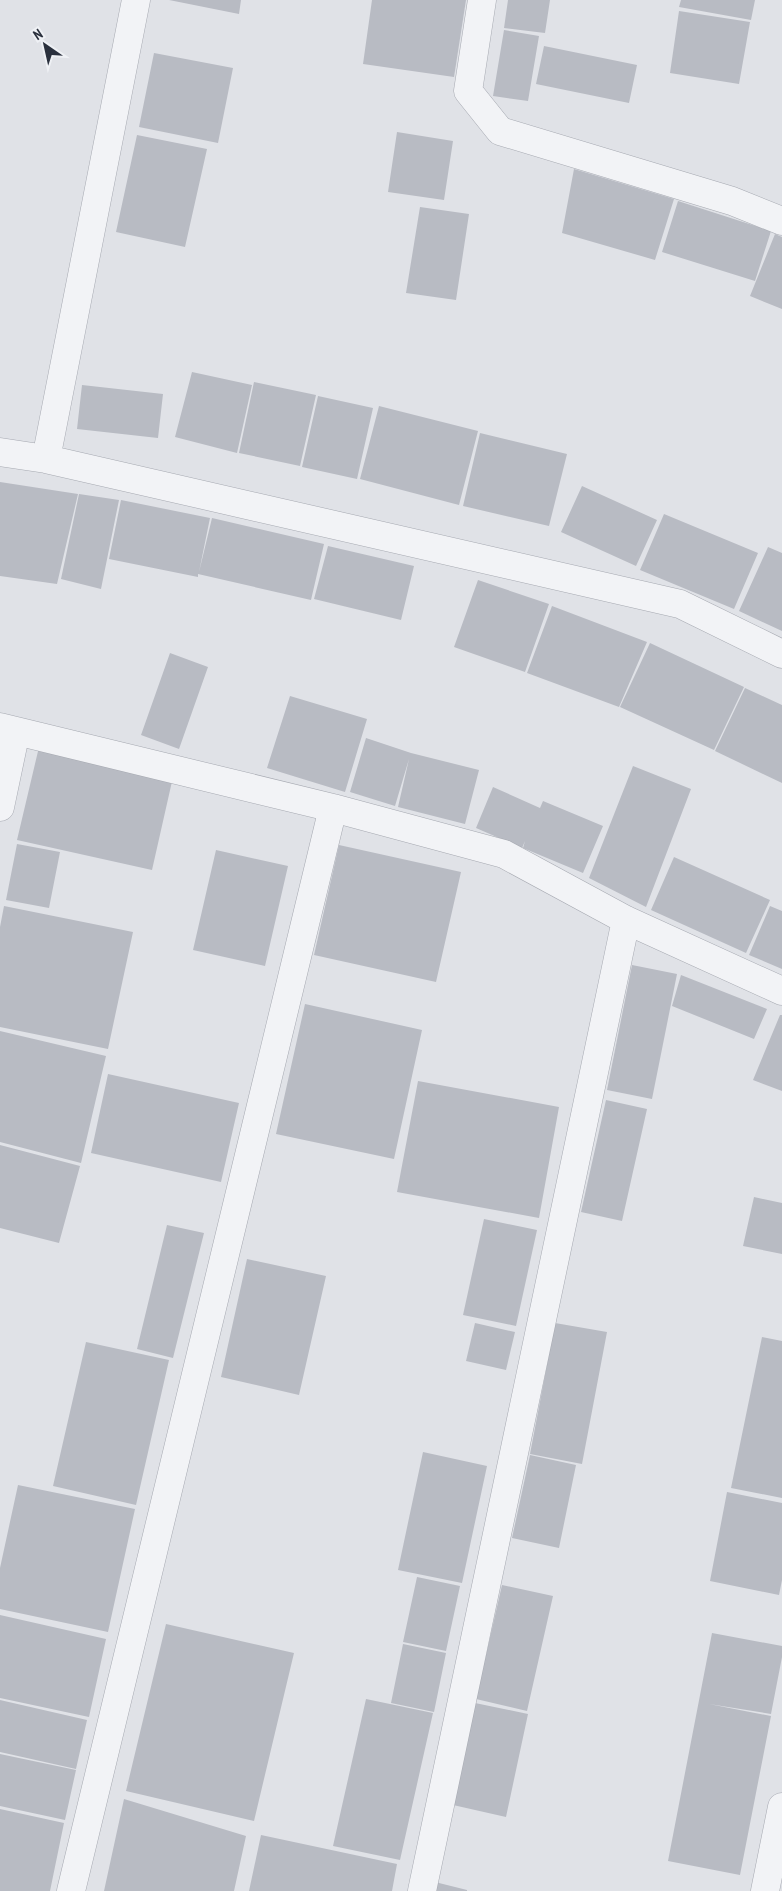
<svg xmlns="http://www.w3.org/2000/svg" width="782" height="1891" viewBox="0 0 782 1891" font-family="'PT Sans Narrow',sans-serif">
	<rect width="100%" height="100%" fill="#e0e2e7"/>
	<!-- building -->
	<path fill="#b8bbc3" d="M169 0H241L239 14Z
		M372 0H466L454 77 363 64Z
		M508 0H550L545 33 504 28Z
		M681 0H755L751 20 679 7Z
		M679 11 750 22 739 84 670 73Z
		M504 30 539 36 528 101 493 96Z
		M544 46 637 65 629 103 536 84Z
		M154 53 233 68 218 143 139 127Z
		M397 132 453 141 444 200 388 192Z
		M137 135 207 149 185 247 116 232Z
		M574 169 674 199 655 260 562 233Z
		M678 201 771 231 755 281 662 252Z
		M420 207 469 214 456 300 406 293Z
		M775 234 782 237V309L750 296Z
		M192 372 252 385 237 453 175 437Z
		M254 382 316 395 300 466 239 453Z
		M82 385 163 394 158 438 77 429Z
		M318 396 373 408 357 479 302 467Z
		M379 406 478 431 459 505 360 479Z
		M480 433 567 454 549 526 463 506Z
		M0 482 78 494 57 584 0 576Z
		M582 486 657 520 636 566 561 532Z
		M79 494 119 500 101 589 61 579Z
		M121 500 210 518 199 572 212 518 324 544 311 600 198 574V577L109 559Z
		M664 514 758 553 734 609 640 570Z
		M328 546 414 566 401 620 314 599Z
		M768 547 782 553V631L739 611Z
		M478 580 549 604 525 672 454 647Z
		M552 606 647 642 619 707 527 673Z
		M650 643 744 687 714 750 620 707Z
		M170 653 208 667 179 749 141 735Z
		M745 688 782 705V783L715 751Z
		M290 696 367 719 345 792 267 768Z
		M366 738 411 753 479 770 465 824 398 807 409 759 395 806 350 792Z
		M39 747 173 777 152 870 17 840Z
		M633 766 691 789 646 907 589 878Z
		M493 787 540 808 543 801 603 826 583 873 523 848 525 841 522 848 476 828Z
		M17 844 60 852 49 908 6 900Z
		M339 845 461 872 436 982 314 955Z
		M216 850 288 866 265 966 193 950Z
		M674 857 770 900 746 953 651 910Z
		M4 906 133 932 108 1049 0 1027V927Z
		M770 906 782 911V969L749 955Z
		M632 965 677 974 652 1099 607 1090Z
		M681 975 767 1009 754 1039 672 1006Z
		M305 1004 422 1030 394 1159 276 1134Z
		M780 1015H782V1091L753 1080Z
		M0 1031 106 1056 81 1163 0 1142Z
		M108 1074 239 1103 221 1182 91 1153Z
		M418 1081 559 1107 539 1218 397 1192Z
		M606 1100 647 1109 622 1221 581 1212Z
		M0 1145 80 1166 59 1243 0 1228Z
		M754 1197 782 1203V1254L743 1246Z
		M484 1219 537 1230 516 1326 463 1315Z
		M167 1225 204 1233 173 1358 137 1349Z
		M247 1259 326 1276 299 1395 221 1377Z
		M475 1323 515 1332 506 1370 466 1361Z
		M555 1323 607 1332 582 1464 530 1454Z
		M762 1337 782 1341V1498L731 1488Z
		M86 1342 169 1360 136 1505 53 1486Z
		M423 1452 487 1466 462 1583 398 1570Z
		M530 1455 576 1465 559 1548 512 1538Z
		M18 1485 135 1509 108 1632 0 1609V1568Z
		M727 1492 782 1503V1580L779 1595 710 1581Z
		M417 1577 460 1586 446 1651 403 1642Z
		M502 1585 553 1596 527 1711 476 1699Z
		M0 1615 106 1639 89 1717 0 1698Z
		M166 1624 294 1653 254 1821 126 1791Z
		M712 1633 782 1646V1657L771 1714 709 1704 771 1716 740 1875 668 1861Z
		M403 1644 446 1653 434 1712 391 1703Z
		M366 1699 433 1713 400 1860 333 1846Z
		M0 1700 87 1720 76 1769 0 1752Z
		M475 1703 528 1714 506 1817 453 1805Z
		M0 1754 76 1770 65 1820 0 1806Z
		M124 1799 246 1836 234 1891H104Z
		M0 1809 64 1823 50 1891H0Z
		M261 1835 397 1864 392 1891H249Z
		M435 1882 467 1890V1891H433Z"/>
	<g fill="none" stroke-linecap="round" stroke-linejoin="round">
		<!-- minor casing -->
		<g stroke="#a6a9b1" stroke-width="29">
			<path id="minor" d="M482 0 468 91 500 131 732 201 782 221
				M0 452 46 459 680 604 782 654
				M46 459 136 0
				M0 727 333 808 504 854 626 920 782 991
				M0 807 16 731
				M71 1891 333 808
				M422 1891 626 920
				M765 1891 782 1807"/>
		</g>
		<!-- minor -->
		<use href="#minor" stroke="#f2f3f6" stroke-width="28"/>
	</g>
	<!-- north arrow -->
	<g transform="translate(45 45) rotate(326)" stroke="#eff1f5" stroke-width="4" paint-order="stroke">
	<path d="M0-4L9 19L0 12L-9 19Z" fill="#2a303d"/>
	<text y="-8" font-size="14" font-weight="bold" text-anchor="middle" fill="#2a303d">N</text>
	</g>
</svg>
